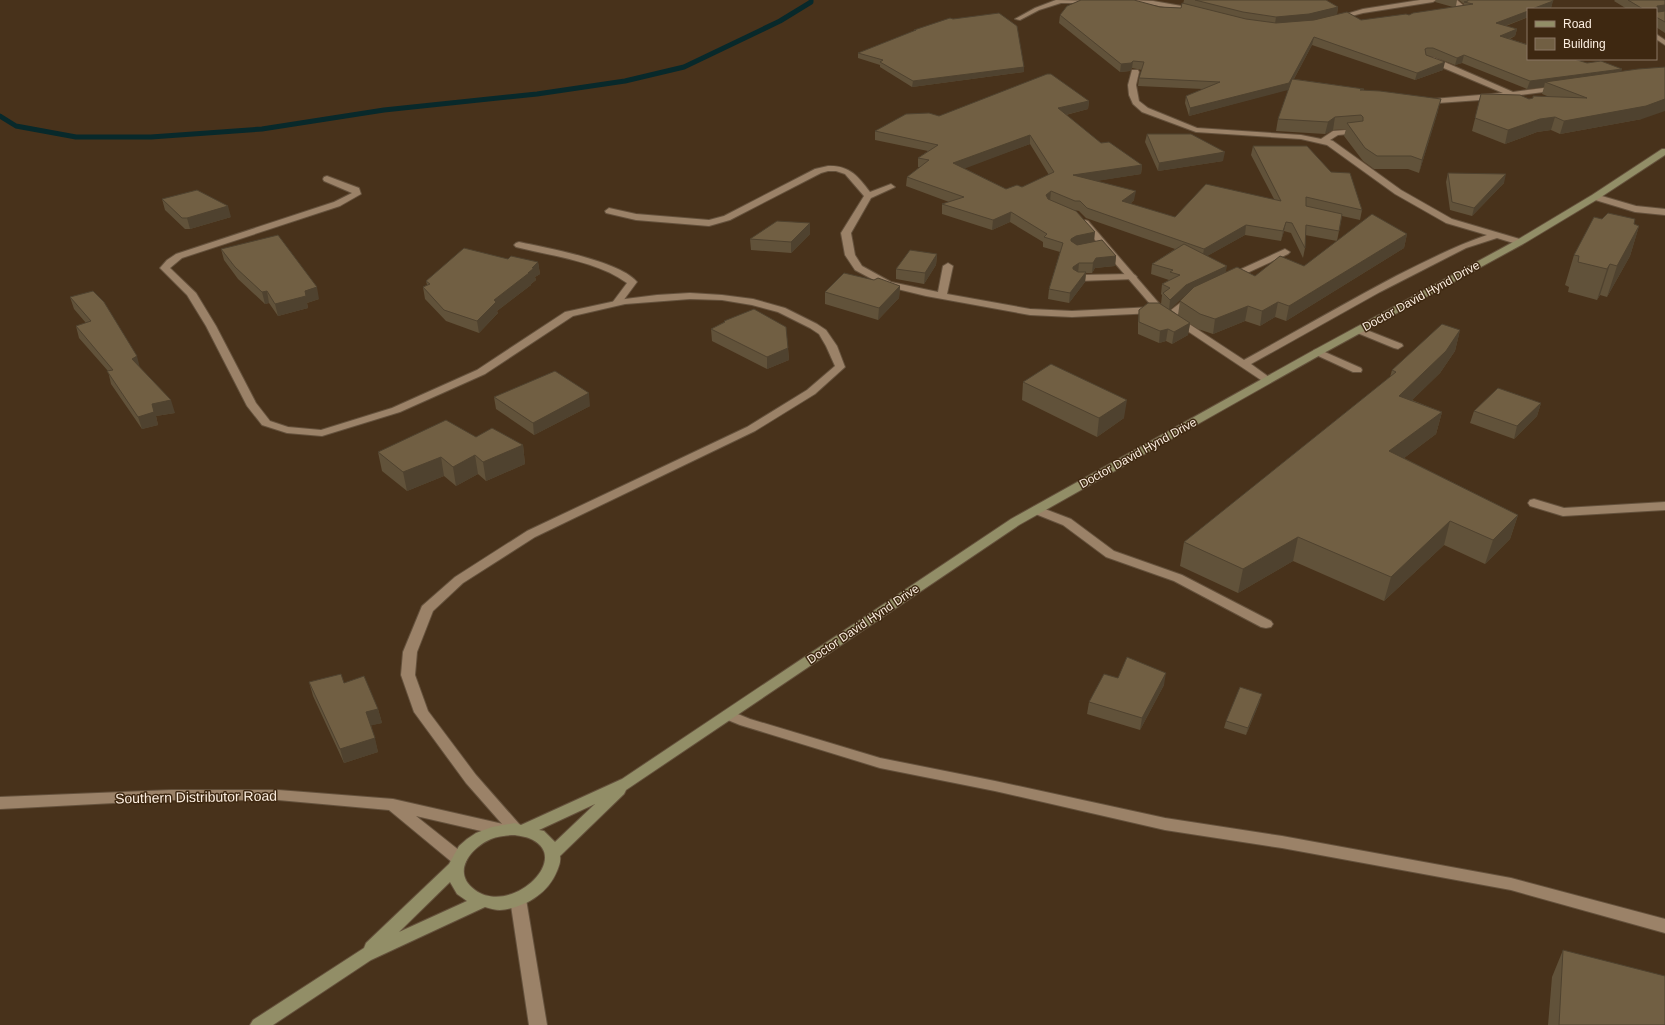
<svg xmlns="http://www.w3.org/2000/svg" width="1665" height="1025" viewBox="0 0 1665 1025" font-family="Arial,sans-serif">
	<rect width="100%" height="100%" fill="#48321b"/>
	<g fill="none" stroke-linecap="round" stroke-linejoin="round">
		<!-- stream -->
		<path stroke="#08292b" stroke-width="5" d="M0 116 16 126 76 137H151L262 129 384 110 537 94 625 81 684 67 780 21 811 2V0"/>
		<!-- service casing -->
		<g stroke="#64513c" stroke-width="2">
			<path id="service" d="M1656 34 1665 40V45L1656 39Z
				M1085 220 1088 221 1163 308 1165 310 1163 312H1157L1082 225 1081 223Z
				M519 242C547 248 620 261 637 282L620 305H614L612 303 627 283C597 261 551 256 516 247L514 245 516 243Z
				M1285 249 1290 252 1288 254 1234 279H1228L1226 277 1228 275Z
				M1192 295 1197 298 1195 300 1174 318H1166L1165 316 1166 314 1189 296Z
				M1359 327 1402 344 1403 346 1398 349 1394 348 1355 332 1354 330 1355 328Z
				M1318 349 1361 368 1362 370 1361 372H1353L1314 354 1313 352 1314 350Z
				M1037 506 1071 519 1114 551 1182 575 1271 621 1273 624 1271 627 1266 628 1261 627 1174 581 1106 557 1063 525 1033 513 1031 510 1033 507Z"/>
		</g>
		<!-- minor casing -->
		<g stroke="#64513c" stroke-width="2">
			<path id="minor" d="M1056 0 1096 1 1093 3H1061L1039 10 1020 20 1015 19 1035 8Z
				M1128 0 1153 1 1193 8 1196 10 1193 12 1153 5 1126 3 1125 2Z
				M1420 0H1436L1433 2 1363 13 1336 20 1333 18 1363 9Z
				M1451 0H1457L1465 7 1460 8 1453 4Z
				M1427 57H1433L1513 92 1559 86 1563 88 1559 90 1480 100 1424 104 1420 102 1421 100 1503 93 1427 61Z
				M1132 70H1138L1139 72 1136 85 1139 101 1148 108 1197 128 1301 135 1321 139 1333 131 1359 129V133L1338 135 1330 140 1333 141 1401 190 1452 219 1523 240 1525 242 1520 245 1497 238 1466 248 1380 292 1251 364 1273 380 1268 383 1264 382 1171 320 1172 318H1180L1244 360C1295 332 1345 303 1396 276 1426 261 1455 246 1487 235L1446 223 1395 194 1327 145 1301 139 1196 132 1142 112 1133 104 1129 95 1128 85Z
				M828 166C849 165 858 176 870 192L891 184 895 187 871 198 851 233 855 255 862 266 891 282 938 292 943 266 948 263 953 266 947 294 1030 309 1072 311 1154 307 1159 310 1154 313 1072 317 1030 315 926 296 885 286 855 270 845 255 841 233 864 196 845 174 836 171H828L821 173 730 220 709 226 636 220 606 213 605 211 609 208 636 214 709 220 724 216 815 169Z
				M327 176 359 188 361 194 340 206 182 258 170 268 196 293 216 326 256 403 270 421 288 427 321 430 392 408 477 370 565 312 625 299 657 295 690 293 722 295 753 299 785 308 817 324 826 330 837 346 845 367 815 394 755 431 535 537 463 583 433 611 417 652 415 675 428 711 476 775 520 825 523 829 520 833 515 835 510 833 466 783 414 712 401 675 403 652 422 606 455 577 527 531 747 427 807 390 835 366 826 346 819 334 810 328 778 312 752 305 722 300 690 299 625 304 573 316 485 374 400 412 322 436 287 433 262 425 247 406 206 326 187 295 160 268 167 260 176 254 334 202 352 193 324 181 323 179 324 177Z
				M1595 194 1636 206 1665 209V215L1635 212 1592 199 1591 197Z
				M1132 274 1135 275 1137 277 1135 279 1078 281 1073 278 1078 275Z
				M1534 499 1564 508 1665 502V510L1563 516 1530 506 1528 503 1530 500Z
				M728 710 750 719 880 758 995 781 1165 818 1282 836 1511 878 1665 919V933L1511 890 1282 848 1165 830 995 791 880 768 740 725 723 718 721 715 723 712Z
				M518 893 524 895 526 899 547 1025H529L510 899 512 895Z"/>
		</g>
		<!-- tertiary casing -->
		<g stroke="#64513c" stroke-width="2">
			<path id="tertiary" d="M171 790H278L393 799 503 824 508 826 511 830 508 834 503 836 416 816 465 855 467 859 465 863 459 865 453 863 389 810 278 800H171L0 809V797Z"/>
		</g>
		<!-- secondary casing -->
		<g stroke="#64513c" stroke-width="2">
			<path id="secondary" d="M1662 149H1665V155L1598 199 1523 244 1322 354 1019 525 626 790 624 794 560 856C561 862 559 866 557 871 548 894 524 908 500 910 495 910 489 908 485 907L371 960 273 1025H250L253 1020 364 948 366 943 449 864 459 846 467 839 476 833 492 827 515 823 521 825 622 779 1011 519 1314 350 1517 240 1592 195ZM595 804 555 842 544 831 539 830ZM515 835C520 836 528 837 533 840 571 860 510 916 475 890 451 873 470 848 491 839 498 836 507 835 515 835ZM450 882 457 894 467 901 399 932Z"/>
		</g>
		<!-- service -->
		<use href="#service" fill="#9b8268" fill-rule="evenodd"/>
		<!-- minor -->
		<use href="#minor" fill="#9b8268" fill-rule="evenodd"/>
		<!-- tertiary -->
		<use href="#tertiary" fill="#9b8268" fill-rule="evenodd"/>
		<!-- secondary -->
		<use href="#secondary" fill="#928e67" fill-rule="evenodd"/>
	</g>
	<!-- wall -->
	<path fill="#61523a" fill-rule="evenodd" d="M1184 0H1326L1338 7 1337 14 1308 21 1361 20 1409 15 1453 7 1435 2 1436 0H1457L1456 6 1464 5V4L1459 0H1553L1551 8 1506 26 1517 29 1515 36 1510 39 1587 63 1622 69 1621 71 1642 119 1560 134 1551 130 1537 132 1505 144 1472 131 1481 94 1529 99 1547 96 1542 94 1544 87 1527 89 1462 63 1455 65 1432 56H1428L1443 70 1415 80 1312 45 1294 79 1364 89V90L1438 111 1419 173 1408 169H1374L1363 161 1344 136 1346 129 1333 130 1325 134 1276 131 1278 119 1289 89 1189 116 1185 103 1186 96 1203 89 1138 86 1139 78 1142 70 1132 68 1130 71 1120 72 1059 23 1060 15 1160 7 1181 8 1183 4Z
		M1615 0H1665V33L1656 27V9H1627L1614 1Z
		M914 30 1024 72 912 87 880 67V65L858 58V53L914 31Z
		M1089 101 1088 109 1066 115 1101 143 1142 165 1141 174 1095 181 1134 200 1130 204 1175 217 1274 199 1251 155 1253 146 1362 210 1360 220 1342 216 1337 241 1305 235V248L1303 258 1291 233 1284 231 1281 241 1245 235 1207 256 1226 272 1255 276 1304 266 1407 234 1404 248 1286 321 1275 317 1260 326 1245 321 1213 334 1198 329 1190 324 1188 335 1172 344 1166 341 1159 343 1138 334V321L1139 310 1161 304 1162 295 1161 294 1162 284 1169 280 1151 274 1152 264 1175 249 1086 218 1079 211 1074 210 1094 241 1116 256 1115 266 1095 268 1092 273H1086L1085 282 1069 303 1048 299 1049 289 1060 252 1043 247V242L1010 222 992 230 942 214V204L949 202 906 186 907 177 920 167H918V158L928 151 875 140V131L939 116ZM1030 144 1049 175 1022 187 1006 189 964 168ZM1187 294 1180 301 1178 315 1170 309 1184 296Z
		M1147 134 1223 161 1158 171 1145 142Z
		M1448 173 1504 183 1472 216 1450 210 1446 182Z
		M162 199 231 217 190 229H185L165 210Z
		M1634 224 1639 226 1630 256 1607 297 1600 295 1597 300 1568 292 1569 287 1565 285 1574 255Z
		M810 234 791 253 751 250 750 239Z
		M221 249 319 299 307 303 308 308 278 316 269 303 265 304 238 279 224 260Z
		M937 254 936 265 924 284 896 279V269Z
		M538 262 540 274 535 277 536 280 531 284V285L497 311 498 313 479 333 446 321 425 299 423 287 427 285 426 281Z
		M874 280 900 286 899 298 878 320 825 304V292Z
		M70 297 140 368 175 413 156 416 158 425 142 429 111 384 108 371 79 338 76 326 86 323 74 309Z
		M724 321 788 348 789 360 767 369 712 341 711 329 724 322Z
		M1460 330 1455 351 1440 373 1412 400 1442 412 1436 434 1404 458 1518 515 1510 539 1485 564 1444 545 1384 601 1293 561 1238 593 1180 566 1184 542 1390 377 1392 370Z
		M1023 382 1124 418 1097 437 1022 400Z
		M494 397 590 406 534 435 496 409Z
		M1541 403 1537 416 1514 439 1470 423 1474 411Z
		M476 437 523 445 525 464 486 481 478 474 456 486 444 476 407 491 382 471 378 452Z
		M309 682 378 709 382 723 371 725 378 752 344 763 313 696Z
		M1164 685 1140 730 1087 714 1089 702Z
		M1260 701 1246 735 1224 728 1226 721Z
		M1563 950 1665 1025H1548L1552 977Z"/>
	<!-- shaded-wall -->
	<path fill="#4f422f" d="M1553 1 1551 8 1549 9H1532Z
		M1665 5V13L1656 14 1657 6Z
		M1338 7 1337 14 1308 21 1275 24 1276 17Z
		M1528 11V17L1494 30 1496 23Z
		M1517 29 1515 36 1498 43 1500 36Z
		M1314 37 1312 45 1288 90 1189 116 1190 108Z
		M1464 55 1462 63 1455 65 1457 58Z
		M1133 61 1132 68 1130 71 1120 72 1121 64Z
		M1445 62 1443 70 1415 80 1417 73Z
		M1024 67V72L912 87 913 81Z
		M1622 69 1620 76 1545 82 1544 87 1527 89 1530 81Z
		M1441 99 1438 111 1419 173 1422 160Z
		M1665 99V111L1642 119 1560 134 1564 121Z
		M1089 101 1088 109 1057 117 1058 108Z
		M1335 117 1333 130 1325 134 1328 122Z
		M1555 117 1551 130 1537 132 1505 144 1508 130 1540 119Z
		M1030 135V144L953 173V163Z
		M1225 152 1223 161 1158 171 1159 163Z
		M1142 165 1141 174 1072 185 1073 175Z
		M1506 174 1504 183 1472 216 1474 208Z
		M1051 191 1050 201 1046 205V195Z
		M1136 191 1134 200 1121 211 1122 201Z
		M228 206 231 217 190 229 187 218Z
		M1011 212 1010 222 992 230 993 220Z
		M1286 222 1284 231 1281 241 1283 231Z
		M810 223V234L791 253V242Z
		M1246 225 1245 235 1202 259 1204 249Z
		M1639 226 1630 256 1607 297 1617 266Z
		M1095 232 1094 242 1070 249 1071 239 1076 236Z
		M1407 234 1404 248 1286 321 1289 306Z
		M937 254 936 265 924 284 925 273Z
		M1116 256 1115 266 1095 268 1092 273 1093 263 1096 258Z
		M538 262 540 274 535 277 536 280 531 284V285L497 311 498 313 479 333 477 321 494 300Z
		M1079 263 1078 274 1072 277 1073 267Z
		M1610 264 1600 295 1597 300 1607 269Z
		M1227 266 1225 276 1184 296 1169 311 1170 300 1186 285Z
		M1086 272 1085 282 1069 303 1070 293Z
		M900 286 899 298 878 320 879 308Z
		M317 287 319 299 307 303 305 291Z
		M267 291 269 303 265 304 262 292Z
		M306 296 308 308 278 316 275 304Z
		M1278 302 1275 317 1260 326 1262 311Z
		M1248 306 1245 321 1213 334 1215 319Z
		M1190 323 1188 335 1172 344 1174 332Z
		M1168 329 1166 341 1159 343 1160 331Z
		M1460 330 1455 351 1440 373 1394 418 1399 396Z
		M788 348 789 360 767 369V357Z
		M137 356 140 368 132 359Z
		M589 393 590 406 534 435 533 423Z
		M171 400 175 413 156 416 158 425 142 429 138 417 152 404Z
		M1127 400 1124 418 1097 437 1099 418Z
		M1541 403 1537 416 1514 439 1517 426Z
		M1442 412 1436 434 1383 474 1389 451Z
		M523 445 525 464 486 481 483 462Z
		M475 455 478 474 456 486 453 467Z
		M441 457 444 476 407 491 403 472Z
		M1518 515 1510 539 1485 564 1493 540Z
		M1450 521 1444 545 1384 601 1391 577Z
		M1298 537 1293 561 1238 593 1243 569Z
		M1166 673 1164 685 1140 730 1142 718Z
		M1262 694 1260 701 1246 735 1248 728Z
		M378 709 382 723 369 726 366 712Z
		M375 738 378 752 344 763 340 749Z"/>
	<!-- building -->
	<path fill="#715f43" stroke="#4f422f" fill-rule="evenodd" d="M1081 0H1134L1160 7 1181 8 1182 3 1246 19 1276 23 1314 20 1347 12 1361 20 1406 14 1409 15 1413 13 1473 4 1464 2 1468 1V0H1553V1L1532 9H1528V11L1496 23 1517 29 1500 36 1528 45V59H1574L1587 63 1601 61 1622 69 1530 81 1464 55 1457 58 1433 48H1427L1425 49 1426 55 1445 62 1417 73 1314 37 1289 83 1190 108 1186 96 1220 82 1139 78 1144 62 1133 61 1131 63 1121 64 1060 15 1067 6Z
		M1195 0H1326L1338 7 1309 14 1276 17 1243 12Z
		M1628 0H1665V5L1657 6 1658 12 1665 11V22L1656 17V9H1643Z
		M999 13 1017 26 1024 67 913 81 880 62 883 60 858 53 916 30H914L950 18 953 19Z
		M1665 67V99L1646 106 1564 121 1555 117 1540 119 1508 130 1475 118 1481 94 1520 95 1529 99 1533 98V96L1587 98 1545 82 1638 69Z
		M1047 74H1051L1089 101 1058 108 1101 143 1109 142 1142 165 1073 175 1136 191 1122 201 1175 217 1206 184 1281 201 1253 146H1307L1331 172 1350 173 1362 210 1306 197V206L1342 214 1339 231 1306 225 1305 248 1292 223 1286 222 1283 231 1246 225 1204 249 1087 208 1080 201H1075L1051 191 1046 195 1048 199 1076 211 1095 232 1076 236 1071 239V241L1077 245 1102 240 1116 256 1096 258 1093 263H1079L1073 267V269L1078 272H1086L1070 293 1049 289 1063 243 1044 237 1047 234 1011 212 993 220 942 204 964 197 907 177 929 160 918 158 938 145 875 131 906 114 929 113 939 116ZM1030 135 1054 172 1022 187 1017 185 1006 189 953 163Z
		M1292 79 1364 89 1360 90 1380 91 1441 99 1422 160 1411 156H1377L1365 148 1347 123 1363 121V117L1361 115 1335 117 1328 122 1278 119Z
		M1147 134H1191L1225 152 1159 163Z
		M1448 173 1506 174 1474 208 1452 202Z
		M197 190 228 206 187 218H182L162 199Z
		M1608 213 1635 219 1634 224 1639 226 1617 266 1610 264 1607 269 1578 262 1579 256 1574 255 1594 217 1602 219Z
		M1372 214 1407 234 1289 306 1278 302 1262 311 1248 306 1215 319 1200 314 1180 301 1194 287 1237 267 1255 276 1280 256 1304 266Z
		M777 221 810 223 791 242 750 239Z
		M278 235 317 287 305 291 306 296 275 304 267 291 262 292 235 267 221 249Z
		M1184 244 1227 266 1186 285 1170 300 1163 293 1170 288 1162 284 1180 275 1170 272 1173 270 1152 264Z
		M464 248 508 259 511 256 538 262 532 268H534L528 273H529L494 300 496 302 477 321 444 310 423 287 430 284 426 281Z
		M910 250 937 254 925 273 896 269Z
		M844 273 874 280 878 278 900 286 879 308 825 292Z
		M93 291 104 302 137 356 132 359 171 400 152 404 154 412 138 417 107 371 113 370 76 326 91 321 70 297Z
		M1148 303H1159L1190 323 1174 332 1168 329 1160 331 1139 322V310Z
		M754 309 786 327 788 348 767 357 711 329 725 322 724 321Z
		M1442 324 1460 330 1446 351 1399 396 1442 412 1389 451 1518 515 1493 540 1450 521 1391 577 1298 537 1243 569 1184 542 1396 372 1392 370Z
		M1051 364 1127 400 1099 418 1023 382Z
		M555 371 589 393 533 423 494 397Z
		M1498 388 1541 403 1517 426 1474 411Z
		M446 420 476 437 492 428 523 445 483 462 475 455 453 467 441 457 403 472 378 452Z
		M1127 657 1166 673 1142 718 1089 702 1104 674 1118 678Z
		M341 674 344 683 364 676 378 709 366 712 375 738 340 749 309 682Z
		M1240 687 1262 694 1248 728 1226 721Z
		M1563 950 1665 976V1025H1559Z"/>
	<g text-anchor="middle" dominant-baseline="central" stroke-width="3" stroke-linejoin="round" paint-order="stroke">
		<!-- street labels -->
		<g font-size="12" fill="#fceee0" stroke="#3e2811">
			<text transform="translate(1421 296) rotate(-29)">Doctor David Hynd Drive</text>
			<text transform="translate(1138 453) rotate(-29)">Doctor David Hynd Drive</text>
			<text transform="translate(863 624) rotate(-34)">Doctor David Hynd Drive</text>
		</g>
		<!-- near-street labels -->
		<g font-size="14" fill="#fceee0" stroke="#3e2811">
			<text transform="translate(196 797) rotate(-1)">Southern Distributor Road</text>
		</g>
	</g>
	<!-- legend -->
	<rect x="1527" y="8" width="130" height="52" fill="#3e2811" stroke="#8a7764"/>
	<rect x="1535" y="21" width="20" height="6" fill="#928e67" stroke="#8a7764"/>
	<text x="1563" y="28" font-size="12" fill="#fceee0">Road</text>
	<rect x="1535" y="38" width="20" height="12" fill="#715f43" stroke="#8a7764"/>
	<text x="1563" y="48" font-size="12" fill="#fceee0">Building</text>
</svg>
